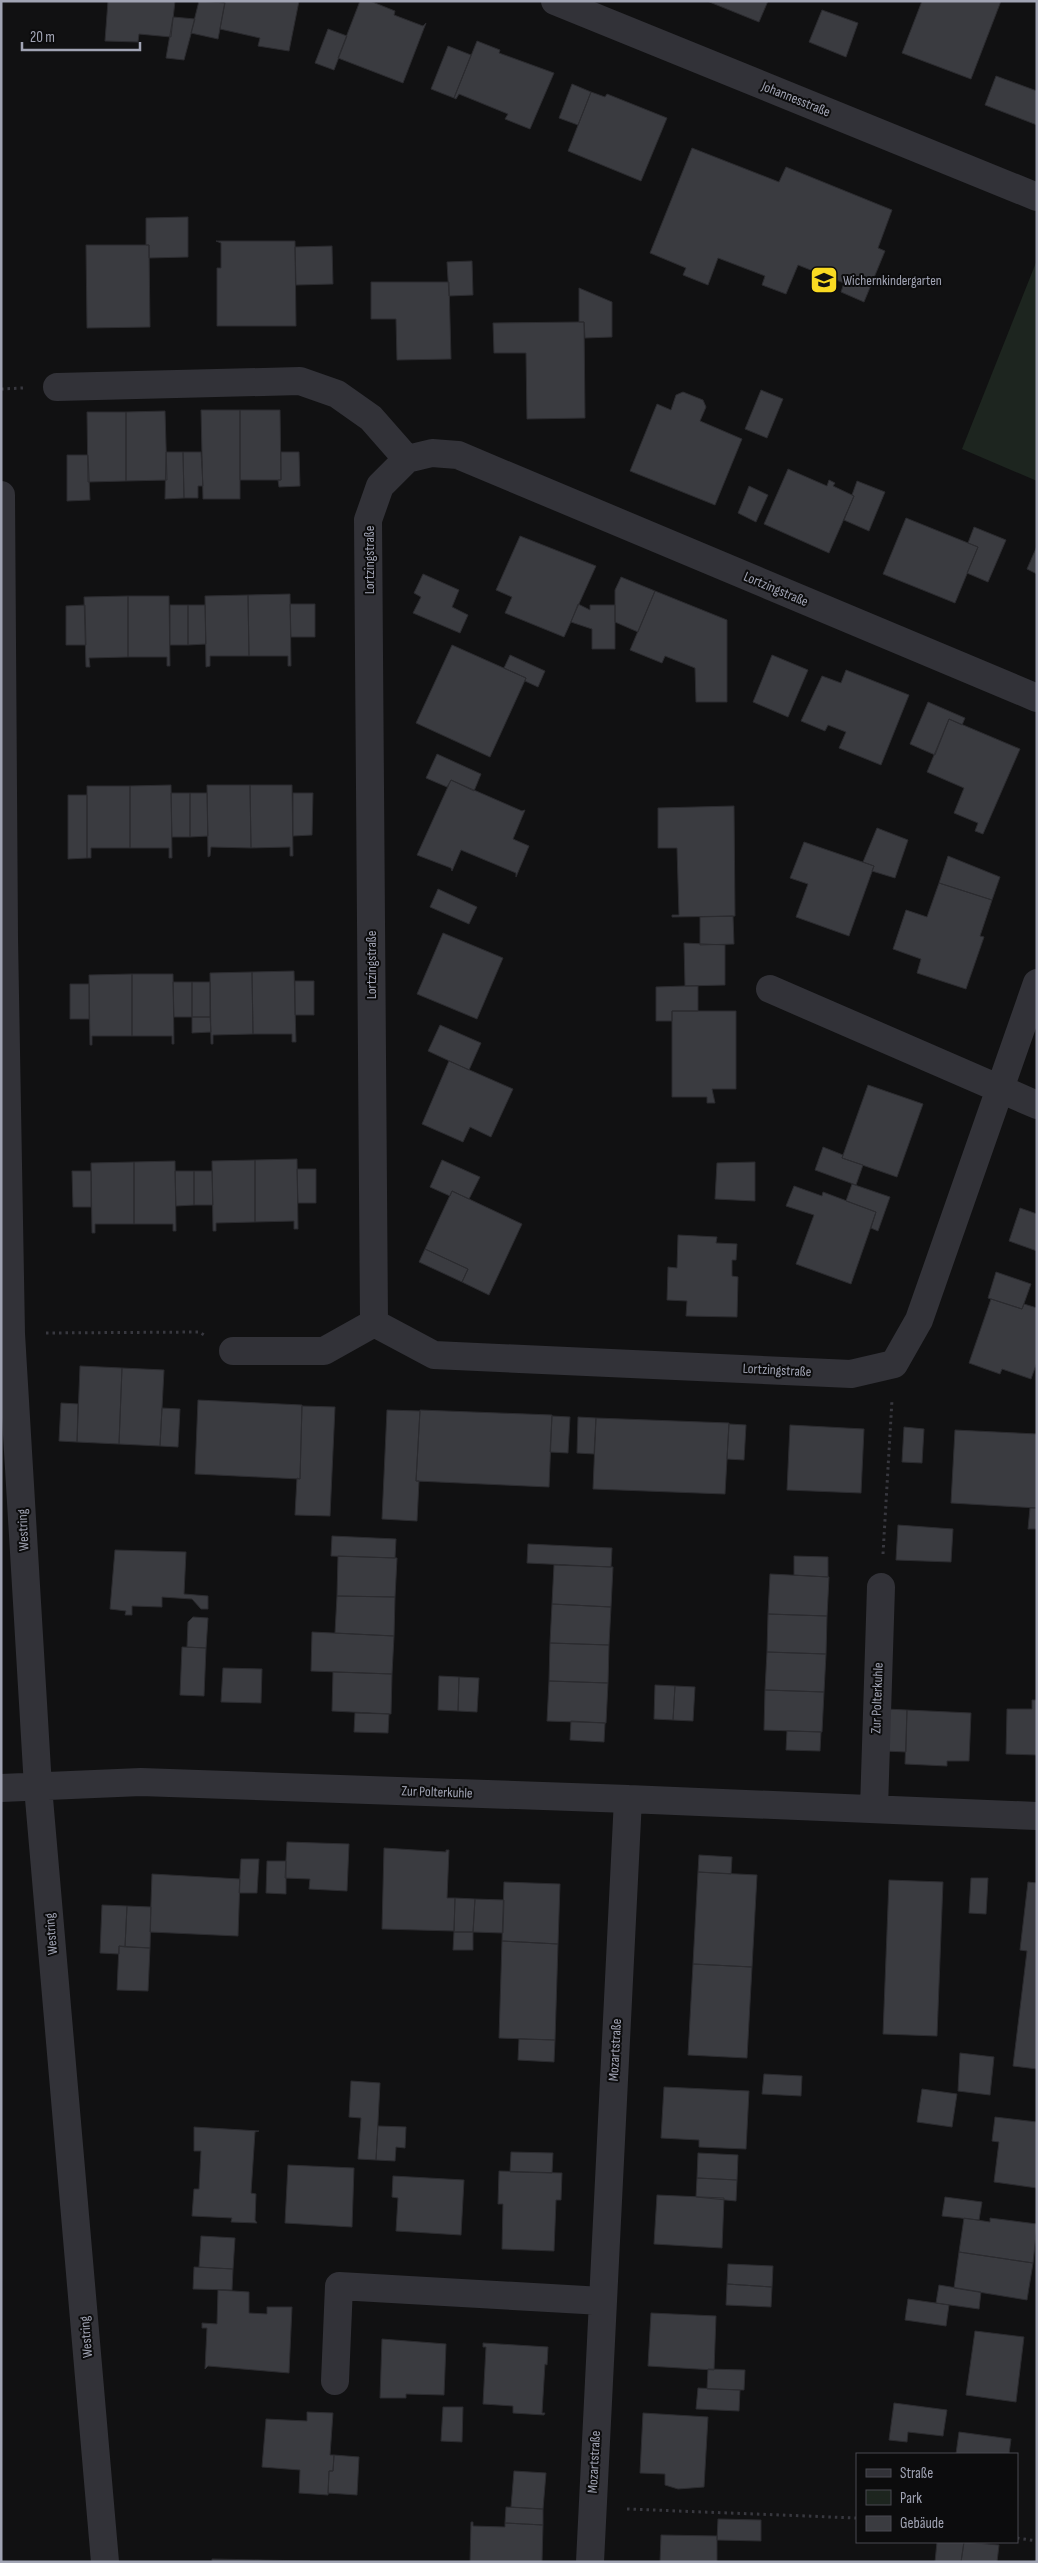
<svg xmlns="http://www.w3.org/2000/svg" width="1038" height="2563" viewBox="0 0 1038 2563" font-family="'Sofia Sans Condensed',sans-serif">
	<rect width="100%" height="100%" fill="#111112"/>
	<!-- green -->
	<path fill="#1d251f" d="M1037 260V481L962 449Z"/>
	<!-- building -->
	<path fill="#3a3b40" stroke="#2b2b2f" d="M108 1H175L171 37 139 34 138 42 105 41Z
		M199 1 225 3 218 39 191 33Z
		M225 1H299L289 51 258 46 260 38 220 29Z
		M360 1H370L395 11 394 15 423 26 426 23 403 83 338 58Z
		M707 1H768L759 22Z
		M922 1H1001L971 79 902 53Z
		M822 10 858 23 846 57 809 42Z
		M173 17 195 19 184 60 166 58Z
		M328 29 347 36 334 70 315 63Z
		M477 41 500 50 499 53 554 73 530 129 505 119 508 114 459 94 456 99 454 98Z
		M448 46 471 55 454 98 431 89Z
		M996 76 1037 91V125L985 105Z
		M572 84 591 92 578 125 559 118Z
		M591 92 605 97 607 94 667 118 641 181 568 151Z
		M692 148 779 182 786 167 892 210 878 248 885 251 864 302 841 292 844 283 798 265 786 294 762 285 765 276 718 258 708 285 683 275 686 268 650 253Z
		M188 217V257L149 258V245H146V218Z
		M216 241H295L296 326H217V268H221V243Z
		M86 245H149L150 327 87 328Z
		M332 246 333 284 296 285 295 247Z
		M472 261 473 295 449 296 447 262Z
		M371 282H449L451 359 397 360 396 319H371Z
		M579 288 612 302V337L585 338 584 322H579Z
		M579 322H584L585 418 527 419 526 353H494L493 323Z
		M761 390 783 399 767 438 745 429Z
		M683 392 703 400 706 407 700 421 742 439 715 505 630 471 657 404 671 410 676 395Z
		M201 410H240V499H203Z
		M240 410H280L281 480H240Z
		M165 411 167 480 126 481V412Z
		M87 412H126V481L88 482Z
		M166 452H183L184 498 165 499Z
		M183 452H201L203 486H198V498H184Z
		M281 452H299L300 486 279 487 278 480H281Z
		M67 455H88L90 500 67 501Z
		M788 469 827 486 829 480 835 483 833 486 854 496 829 553 764 524Z
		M857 481 885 492 869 531 844 520 854 496 852 495Z
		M749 486 768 495 756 522 738 513Z
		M906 518 978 547 955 603 883 574Z
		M974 527 1006 540 988 582 967 573 978 547 968 543Z
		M520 536 596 566 564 637 505 613 512 597 496 590Z
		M1037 546V574L1027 569Z
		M423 574 459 590 452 607 468 615 460 633 413 613 421 597 414 593Z
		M621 577 655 591 638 632 615 622V590Z
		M655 591 727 620V702H696L695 668 665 656 662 663 630 650Z
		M290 594 291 666H288V656H249L248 595Z
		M248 595 249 656H210V666L206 667 205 596Z
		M128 596H169L170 666H167V657H128Z
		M128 596V657L89 658 90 667H86L84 597Z
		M290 604H315V637H291Z
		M578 604 590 610V605H615V649H592V629L571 622Z
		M85 605 86 645H66V606Z
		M170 605H188V645H170Z
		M188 605H205L206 644 188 645Z
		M452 645 526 678 490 757 416 723Z
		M510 655 545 671 538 687 525 681 526 678 504 668Z
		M772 655 808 670 788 717 753 702Z
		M846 670 909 695 881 765 839 748 846 732 828 725 825 731 801 721 822 676 841 683Z
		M928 702 965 718 962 725 949 719 935 755 910 744Z
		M949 719 1020 749 983 834 975 831 978 823 954 813 964 788 927 772Z
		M437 754 481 774 474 791 451 780 447 787 426 778Z
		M451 780 522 811 525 810 513 839 529 846 516 877V873L461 850 452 871 451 868 417 855Z
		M171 785 172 858H169V848H130V786Z
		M207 785H250L251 848 211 847 210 856 208 857Z
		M250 785H292L293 856H290V847L251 848Z
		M87 786H130V848H91V858H87Z
		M171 793H190V837H172Z
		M190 793H207L208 836 190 837Z
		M293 793H313L312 835 293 836Z
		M68 795H87V858L68 859Z
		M734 806 735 916 672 917V915H679L677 848H658V808Z
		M877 828 908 840 895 878 872 871 874 866 863 862Z
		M804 842 874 866 849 936 796 917 808 884 790 878Z
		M948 856 1000 877 992 900 939 883Z
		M939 883 992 900 980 936 984 937 966 989 917 973 921 959 893 949 906 910 927 917Z
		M438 889 477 907 469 924 430 907Z
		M733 916 734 944 700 945V917Z
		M443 933 503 958 477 1019 417 994Z
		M684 943 725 945V985L685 986Z
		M294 971 296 1042H292V1034H253L252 972Z
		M252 972 253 1034 213 1035V1044H211L210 973Z
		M132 974V1036H92V1045H90L89 975Z
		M132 974H173L174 1044H172V1036H132Z
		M295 981H314V1015H295Z
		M173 982H192V1017H174Z
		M192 982H210V1017H192Z
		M70 984H89V1019H70Z
		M685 986H698V1011H672V1021H656V987Z
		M672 1011H736V1089H712L715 1103H707V1097H672Z
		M192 1017H210L211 1032 192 1033Z
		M440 1025 481 1043 469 1070 428 1051Z
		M449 1061 513 1089 491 1137 470 1127 463 1142 422 1124Z
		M868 1085 923 1104 897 1177 842 1158Z
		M823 1147 843 1155 842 1158 863 1165 856 1185 815 1170Z
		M297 1159 298 1229H294V1221L255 1222V1160Z
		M255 1160V1222L216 1223V1231H213L212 1161Z
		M442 1160 480 1177 469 1199 452 1191 450 1196 430 1187Z
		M175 1161 176 1231H173V1224H134V1162Z
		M134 1162V1224H95V1233H92L91 1163Z
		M755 1162V1201L715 1199 717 1163Z
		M297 1169H316V1203H298Z
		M72 1171H91V1207H73Z
		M175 1171H194V1205L176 1206Z
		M194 1171H212L213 1205H194Z
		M852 1184 890 1197 878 1231 871 1228 876 1212 846 1201Z
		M794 1186 822 1196 823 1192 876 1212 851 1284 796 1264 814 1215 786 1206Z
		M452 1191 522 1224 489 1295 462 1282 468 1269 425 1249Z
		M1020 1208 1037 1214V1251L1009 1241Z
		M678 1235 717 1237 716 1243 737 1244 736 1260H732V1276L738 1277 737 1317 686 1316 687 1301 667 1300 668 1267 677 1268Z
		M425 1249 468 1269 462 1282 419 1262Z
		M996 1272 1031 1284 1022 1309 988 1298Z
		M991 1299 1022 1309 1024 1304 1037 1308V1362L1031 1379 1002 1369 1000 1374 969 1363Z
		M80 1366 122 1368 119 1444 77 1442Z
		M122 1368 164 1370 160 1446 119 1444Z
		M198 1400 302 1405 300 1479 195 1474Z
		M61 1403 78 1404 77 1442 59 1441Z
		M302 1406 335 1407 330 1516 295 1515 297 1478 300 1479Z
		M162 1408 180 1409 178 1447 160 1446Z
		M387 1410 420 1411 416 1481H419L417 1521 382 1519Z
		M420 1410 552 1415 549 1487 416 1481Z
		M552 1416 570 1417 568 1453 550 1452Z
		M578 1417 596 1418 594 1454 577 1453Z
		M596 1418 729 1423 725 1494 593 1489Z
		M729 1424 746 1425 744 1460 727 1459Z
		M790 1425 864 1429 861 1493 787 1490Z
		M904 1427 924 1429 922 1463 902 1462Z
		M955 1430 1037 1434V1508L951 1503Z
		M1030 1508H1037V1529H1028Z
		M898 1525 953 1529 951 1562 896 1560Z
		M332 1536 396 1539 395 1558 331 1556Z
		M528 1544 612 1548 611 1567 527 1563Z
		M115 1550 186 1552 184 1594 208 1596V1609H201L192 1599 162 1597V1607L132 1606V1615H125L126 1611 110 1609Z
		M338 1556 397 1558 395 1597 337 1596Z
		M794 1556 828 1557V1577L794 1575Z
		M554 1565 613 1567 611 1607 552 1604Z
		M770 1574 829 1577 827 1616 768 1614Z
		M337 1596 395 1597 394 1636 335 1633Z
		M552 1604 611 1607 609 1645 550 1643Z
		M768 1614 827 1616 826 1654 767 1652Z
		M193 1617 208 1618 206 1648 187 1647 188 1622Z
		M312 1632 394 1636 392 1674 311 1671Z
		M550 1643 609 1645 608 1683 549 1681Z
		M182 1647 206 1648 204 1696 180 1695Z
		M767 1652 826 1654 824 1692 765 1690Z
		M223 1668 262 1669 261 1703 221 1702Z
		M333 1672 392 1674 391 1714 332 1711Z
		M439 1676 459 1677 458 1711 438 1710Z
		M459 1677 479 1678 477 1712 458 1711Z
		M549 1681 608 1683 606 1723 547 1721Z
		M655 1685 675 1686 673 1720 654 1719Z
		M675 1686 695 1687 693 1721 673 1720Z
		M765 1690 824 1692 822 1732 764 1730Z
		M1032 1700H1037V1755L1006 1754 1007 1709H1032Z
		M886 1709 907 1710 906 1752 885 1751Z
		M907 1710 971 1713 969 1761H947V1766L905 1764Z
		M355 1713 389 1714 388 1733 354 1732Z
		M571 1721 605 1723 604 1742 570 1740Z
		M787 1731 821 1732 820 1751 786 1750Z
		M287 1842 349 1844 347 1891 309 1889 310 1879 285 1878Z
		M384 1848 446 1852V1850H449L447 1898H455L454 1931 382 1929Z
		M699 1855 732 1857 731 1874 698 1872Z
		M241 1859H259L257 1893H239Z
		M267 1861H286V1894L266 1893Z
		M698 1872 757 1875 752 1967 693 1964Z
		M152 1874 240 1879 238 1936 150 1932Z
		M971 1878H988L986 1914 969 1913Z
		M889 1880 943 1882 937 2036 883 2034Z
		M504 1882 560 1884 558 1944 502 1941Z
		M1028 1882 1037 1883V2069L1013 2066 1027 1951 1020 1950Z
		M455 1898 475 1899 473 1932H454Z
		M475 1899 504 1900 503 1933 473 1932Z
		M102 1905 127 1906 125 1947 119 1946V1954L100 1953Z
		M127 1906 151 1907 150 1948 125 1947Z
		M454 1932H473V1950H453Z
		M502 1941 558 1944 555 2040 499 2038Z
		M119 1946 150 1948 148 1991 117 1990Z
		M693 1964 752 1967 747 2058 688 2055Z
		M519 2039 555 2040 554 2062 518 2060Z
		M960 2053 994 2057 990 2095 958 2091Z
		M764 2074 802 2076 801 2096 762 2094Z
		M351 2081 380 2083 376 2160 358 2159 361 2118 349 2117Z
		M664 2087 749 2091 746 2149 699 2147V2140L661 2138Z
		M922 2089 957 2094 952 2127 917 2122Z
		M995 2117 1037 2122V2188L994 2182 999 2142 992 2141Z
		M378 2126 406 2127 405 2148 396 2147 395 2161 376 2160Z
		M194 2127 259 2131 255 2132 251 2193 256 2194 255 2220 257 2223 231 2222 232 2218 192 2216 194 2189H199L201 2151H194Z
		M511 2152 553 2153 552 2173 510 2172Z
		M698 2153 738 2155 737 2180 697 2178Z
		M288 2165 354 2168 352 2227 285 2223Z
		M499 2171 562 2173 561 2200H556L554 2251 502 2249 503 2204H498Z
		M393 2176 464 2180 461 2235 396 2231 398 2198 392 2197Z
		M697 2178 737 2180 736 2201 696 2197Z
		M657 2195 724 2198 722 2248 654 2244Z
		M945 2197 982 2202 979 2220 942 2216Z
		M964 2218 990 2222V2218L1037 2224 1033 2263 959 2252Z
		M201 2236 235 2238 233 2269 199 2267Z
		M959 2252 1033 2263 1027 2300 954 2288Z
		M728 2264 773 2266 772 2287 727 2284Z
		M194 2267 233 2269 232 2290 193 2289Z
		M727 2284 772 2287 771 2307 726 2305Z
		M939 2285 981 2292 979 2309 936 2303Z
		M218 2290 249 2292V2313L267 2314V2307H292L289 2373 208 2366 205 2369 207 2328H202V2323L217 2324Z
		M908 2299 949 2305 946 2326 905 2320Z
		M651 2313 716 2316 714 2370 648 2366Z
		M975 2331 1024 2337 1016 2402 966 2395Z
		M382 2339 446 2344 444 2395 406 2394V2398H380Z
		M483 2343 548 2347 547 2365 545 2364 542 2413H545L544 2415 513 2413V2406L483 2404 486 2347H483Z
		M708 2369 745 2370 744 2390 707 2389Z
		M698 2388 740 2390 739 2411 696 2409Z
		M894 2403 947 2410 943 2436 908 2432 907 2442 889 2440Z
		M443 2407H463L462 2442 441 2441Z
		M307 2412 333 2413 330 2455H334L333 2471H329L328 2495 299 2493 300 2470 262 2467 266 2419 307 2421Z
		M643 2413 708 2417 704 2487 678 2489 665 2485V2474L640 2473Z
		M959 2432 1011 2439 1009 2454H956Z
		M334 2455 359 2457 357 2495 328 2493 329 2471H333Z
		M514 2471 546 2473 543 2509 511 2507Z
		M506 2507 543 2509V2525L505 2523Z
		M718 2519 761 2520V2541L717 2540Z
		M471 2522H473V2526L505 2527V2523L543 2525 542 2562H470Z
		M661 2535 717 2536V2562H660Z
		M937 2542H964L961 2562H935Z
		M964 2542 999 2545 997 2562H961Z
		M212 2559 310 2561 212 2562Z"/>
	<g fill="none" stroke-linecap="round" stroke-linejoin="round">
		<!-- path -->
		<path stroke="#38383f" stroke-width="3" stroke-dasharray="2.5 4" stroke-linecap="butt" d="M1 389 23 388
			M46 1333 199 1332 204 1335
			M883 1554 892 1400
			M627 2509 857 2518
			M1017 2538 1037 2541"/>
		<!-- minor -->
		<path stroke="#323238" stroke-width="28" d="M555 1 1037 197
			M57 387 300 381 337 394 371 418 407 459
			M1 495 4 938 11 1334 38 1787 105 2562
			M770 989 1037 1105
			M374 1323 368 520 380 486 407 459 432 453 458 455 1037 698
			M374 1323 434 1355 851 1374 894 1364 919 1320 1037 983
			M233 1351H324L374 1323
			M1 1788 141 1782 628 1799 1037 1816
			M874 1808 881 1587
			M335 2381 339 2286 602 2301
			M590 2562 628 1799"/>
	</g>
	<!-- icons -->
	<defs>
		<g id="school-square" transform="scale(1.4375)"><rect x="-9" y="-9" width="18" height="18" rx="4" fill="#f9da22" stroke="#0c0c0d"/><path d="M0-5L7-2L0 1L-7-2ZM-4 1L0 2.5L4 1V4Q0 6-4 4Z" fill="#111"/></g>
	</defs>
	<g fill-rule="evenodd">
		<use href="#school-square" x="824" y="280"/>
	</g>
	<g text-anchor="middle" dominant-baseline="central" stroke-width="4" stroke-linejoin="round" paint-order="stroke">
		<!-- street labels -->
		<g font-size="14" fill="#a1a4b4" stroke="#0c0c0d">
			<text transform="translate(796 99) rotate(22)">Johannesstraße</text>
			<text transform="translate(369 560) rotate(-90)">Lortzingstraße</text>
			<text transform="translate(776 589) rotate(23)">Lortzingstraße</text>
			<text transform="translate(371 965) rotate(-90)">Lortzingstraße</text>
			<text transform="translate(777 1370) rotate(3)">Lortzingstraße</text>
			<text transform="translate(23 1530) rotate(-93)">Westring</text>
			<text transform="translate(877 1698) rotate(-88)">Zur Polterkuhle</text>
			<text transform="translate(437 1792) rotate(2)">Zur Polterkuhle</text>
			<text transform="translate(51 1934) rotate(-95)">Westring</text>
			<text transform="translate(615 2050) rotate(-87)">Mozartstraße</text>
			<text transform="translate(86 2337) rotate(-95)">Westring</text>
			<text transform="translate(594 2462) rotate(-87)">Mozartstraße</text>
		</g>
		<!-- poi labels -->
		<g font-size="14" fill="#a1a4b4" stroke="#0c0c0d" text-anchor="start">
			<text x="843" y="280">Wichernkindergarten</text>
		</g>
	</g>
	<!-- border -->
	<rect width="1038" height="2563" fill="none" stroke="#a1a4b4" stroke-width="5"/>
	<!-- legend -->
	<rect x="856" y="2453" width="162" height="90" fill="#0c0c0d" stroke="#484950"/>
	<rect x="866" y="2469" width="25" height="8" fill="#323238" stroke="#484950"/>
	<text x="900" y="2478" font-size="15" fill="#a1a4b4">Straße</text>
	<rect x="866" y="2490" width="25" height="15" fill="#1d251f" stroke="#484950"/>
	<text x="900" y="2503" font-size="15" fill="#a1a4b4">Park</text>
	<rect x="866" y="2516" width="25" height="15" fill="#3a3b40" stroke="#484950"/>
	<text x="900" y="2528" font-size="15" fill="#a1a4b4">Gebäude</text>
	<!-- scale -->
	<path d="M22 42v8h118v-8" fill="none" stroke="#a1a4b4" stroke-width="2.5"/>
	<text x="30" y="42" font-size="15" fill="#a1a4b4" stroke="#0c0c0d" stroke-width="4" paint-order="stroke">20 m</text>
</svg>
